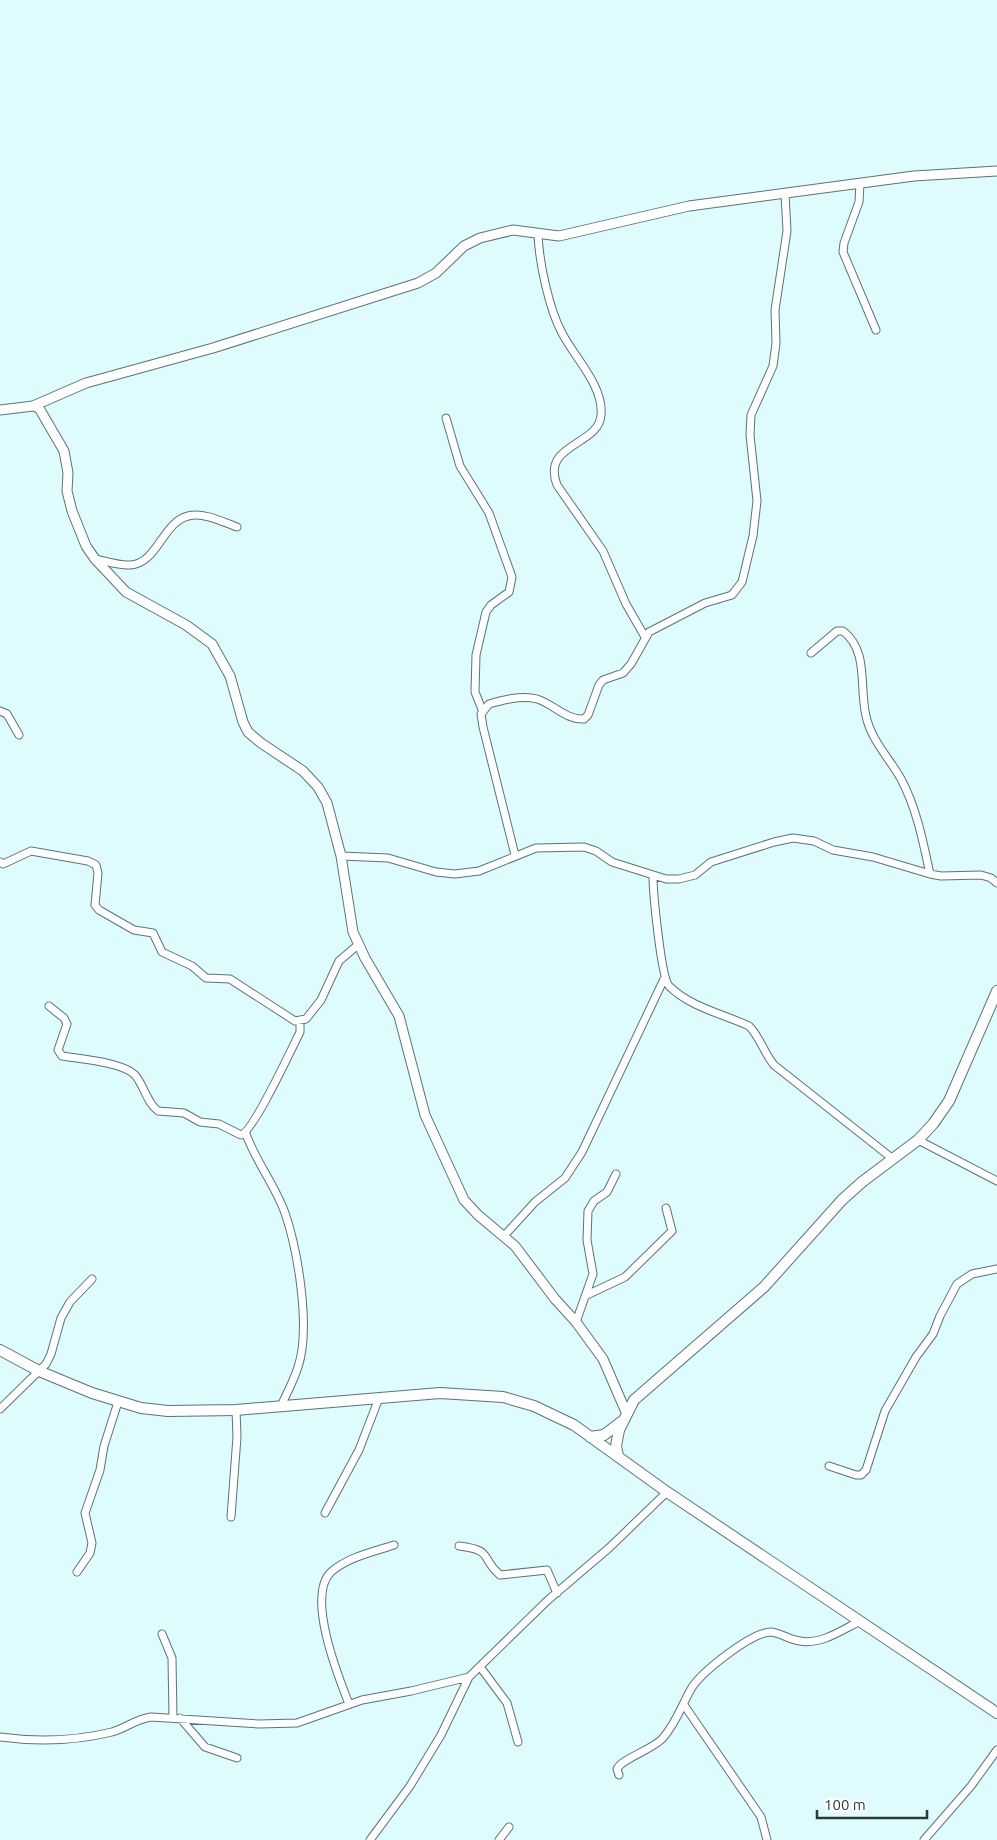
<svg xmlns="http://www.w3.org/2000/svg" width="997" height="1840" viewBox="0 0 997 1840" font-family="Ubuntu,sans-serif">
	<rect width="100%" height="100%" fill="#defbfe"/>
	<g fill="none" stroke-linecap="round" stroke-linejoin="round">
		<!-- minor casing -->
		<g stroke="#5a7476" stroke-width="9">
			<path id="minor" d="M860 183 859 202 844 243 843 252 876 330
				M538 234C539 262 549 309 562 333 574 357 604 386 601 415 599 446 541 443 557 485L603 551 626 604 645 637
				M446 418 460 466 489 513 512 577 509 592 491 605 486 612 476 655 475 692 483 712
				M95 559C106 561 119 566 130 565 157 564 163 522 188 516 204 512 223 522 237 527
				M811 653 837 631H843C869 651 859 687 866 716 871 740 890 759 901 779 917 809 923 842 930 874
				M0 711 7 714 19 735
				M515 855 483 727 481 714 489 704C503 700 521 695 537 699 554 704 565 720 584 719L588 715 599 685 603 680 623 673 631 664 649 632 705 603 732 595 742 582 753 536 757 501 750 435 751 415 773 366 776 343 775 310 787 231 785 194
				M341 856 388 858 436 872 455 874 479 871 536 848 584 847 596 851 612 862 666 879H679L695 875 711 862 774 842 793 838 814 841 833 850 873 857 930 874 941 876 981 875 991 878 997 883
				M0 862 3 864 31 851 88 861 96 865 98 873 95 905 99 910 134 930 153 933 162 952 192 966 206 978 230 979 295 1021 306 1019 321 1000 339 961 359 944
				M653 876C653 892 661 977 669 986 690 1007 723 1014 749 1026 760 1037 764 1053 774 1065L893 1159
				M49 1006 64 1018 67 1024 58 1050 62 1056C80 1059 121 1062 134 1074 144 1084 146 1102 158 1111L184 1113 200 1122 219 1124 241 1135C253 1132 292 1048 300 1032V1022
				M246 1134C256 1162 275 1185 285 1213 298 1251 311 1329 298 1367 294 1380 287 1393 281 1406
				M918 1140 997 1181
				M504 1236 535 1202 565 1178 582 1152 664 979
				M587 1295 625 1277 672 1231 666 1208
				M576 1322 593 1274 587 1240 588 1211 594 1201 607 1192 616 1174
				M0 1409 46 1364 51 1354 61 1318 70 1302 92 1279
				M829 1466 856 1475H861L866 1470 885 1411 916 1357 933 1334 940 1316 957 1284 972 1274 997 1269
				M325 1513 359 1450 379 1398
				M231 1517 237 1437 236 1410
				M459 1546C494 1550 480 1558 500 1575L547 1570 557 1593
				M77 1572 90 1553 92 1543 85 1513 100 1470 104 1446 118 1402
				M162 1634 172 1658 173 1718
				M481 1668 507 1703 518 1742
				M349 1704C338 1676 306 1596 331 1572 348 1557 373 1552 394 1545
				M684 1705 761 1817 767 1840
				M180 1718 205 1747 237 1758
				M0 1737C37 1742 75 1741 112 1732 126 1728 136 1719 151 1717L259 1724 297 1723 362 1700 411 1691 469 1677 548 1600 609 1548 667 1492
				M619 1775 617 1769C621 1759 652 1750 663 1738 676 1723 682 1705 691 1689 701 1672 752 1632 771 1632 781 1633 790 1640 800 1641 821 1645 842 1630 860 1621
				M370 1840 410 1786 441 1735 469 1677
				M499 1840 509 1827
				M924 1840 971 1786 997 1750"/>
		</g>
		<!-- tertiary casing -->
		<g stroke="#5a7476" stroke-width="11">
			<path id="tertiary" d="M33 406 86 383 213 348 418 283 436 273 464 246 480 238 513 230 559 236 689 206 914 176 997 171
				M0 410 33 406 39 408 64 451 68 473 67 491 72 511 86 546 95 559 126 592 186 625 212 644 230 676 243 722 248 732 261 743 303 771 318 787 327 803 341 856 353 932 365 958 399 1016 425 1115 464 1200 478 1215 515 1246 555 1299 576 1322 603 1359 626 1412"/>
		</g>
		<!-- secondary casing -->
		<g stroke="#5a7476" stroke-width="12">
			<path id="secondary" d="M0 1350 39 1371 92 1393 141 1408 168 1411 236 1410 440 1393 503 1397 534 1406 574 1425 667 1492 997 1713
				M590 1437 604 1435 621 1422
				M618 1456 616 1446 619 1430 634 1400 764 1287 842 1200 862 1182 918 1140 933 1124 949 1101 997 991"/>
		</g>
		<!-- minor -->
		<use href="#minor" stroke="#fff" stroke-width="7"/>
		<!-- tertiary -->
		<use href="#tertiary" stroke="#fff" stroke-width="9"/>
		<!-- secondary -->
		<use href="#secondary" stroke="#fff" stroke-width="10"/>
	</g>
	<!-- scale -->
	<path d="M817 1810v8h110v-8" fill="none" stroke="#2c3839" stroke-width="2.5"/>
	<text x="824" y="1810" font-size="15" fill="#2c3839" stroke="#ffffff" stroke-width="4" paint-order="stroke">100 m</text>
</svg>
